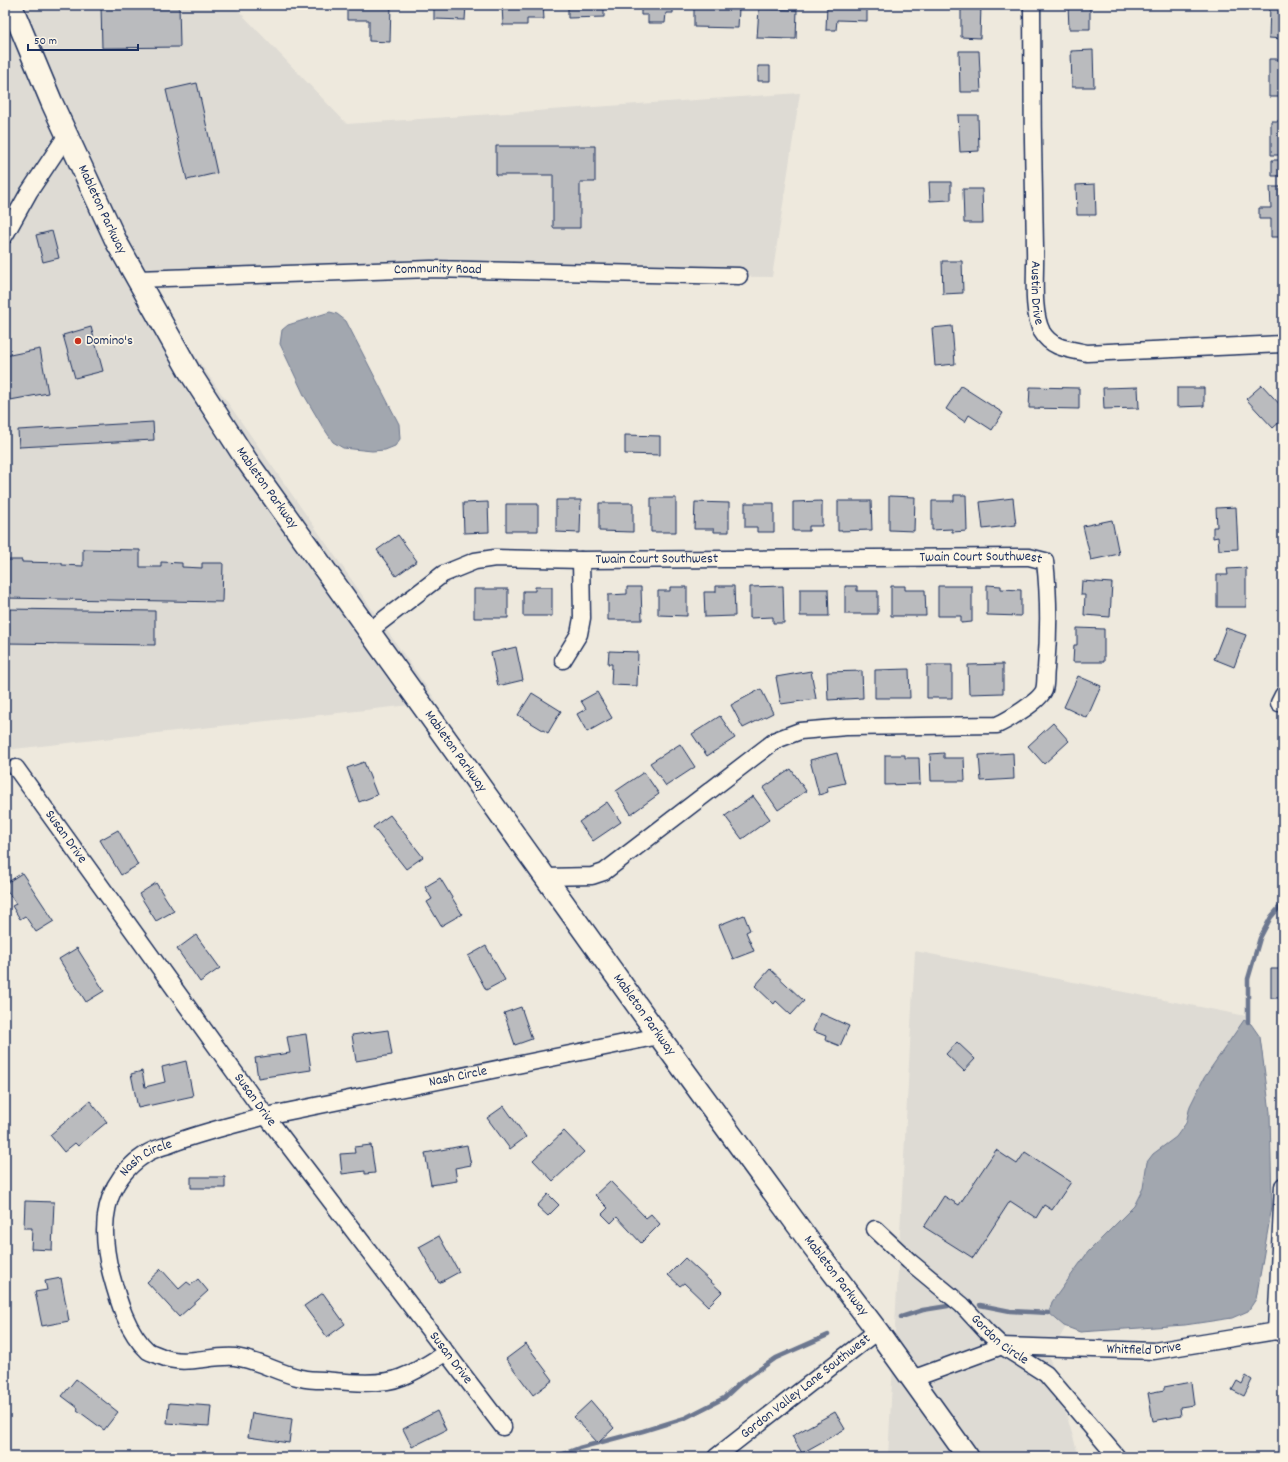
<svg xmlns="http://www.w3.org/2000/svg" width="1288" height="1462" viewBox="0 0 1288 1462" font-family="Dekko,sans-serif">
	<rect width="100%" height="100%" fill="#eee9dd"/>
	<filter id="ink" filterUnits="userSpaceOnUse"><feTurbulence type="fractalNoise" baseFrequency=".025" numOctaves="2"/><feDisplacementMap in="SourceGraphic" scale="8" xChannelSelector="R" yChannelSelector="G"/><feConvolveMatrix kernelMatrix="1 2 1 2 8 2 1 2 1" color-interpolation-filters="sRGB"/></filter>
	<g filter="url(#ink)">
		<!-- built -->
		<path fill="#dedbd4" d="M5 5H233L347 124 800 93 772 277 135 270 437 702 5 750Z
			M915 951 1246 1016 1049 1356 1079 1457H888Z"/>
		<!-- water -->
		<path fill="#a2a7af" stroke="#6c778f" d="M330 312 337 314 346 321 399 424 400 439 395 446 385 450 372 451 343 448 333 442 321 424 304 395 280 344 282 330 288 325Z
			M1244 1020 1251 1024 1260 1037 1270 1112 1272 1206 1256 1299 1248 1311 1232 1318 1185 1325 1080 1332 1064 1326 1049 1313 1052 1302 1088 1252 1134 1206 1143 1188 1147 1162 1153 1154 1176 1137 1186 1123 1190 1106 1204 1078Z"/>
		<g fill="none" stroke-linecap="round" stroke-linejoin="round">
			<!-- stream -->
			<path stroke="#6c778f" stroke-width="4.5" d="M1248 1022V979L1260 938 1271 917 1283 903
				M980 1305 1010 1311 1049 1313
				M901 1317 923 1310 948 1306
				M555 1457 579 1448 643 1431 685 1418 724 1398 740 1383 776 1358 828 1335"/>
		</g>
		<!-- building -->
		<path fill="#babbbe" stroke="#1b2f5e" d="M101 5H179L180 47 102 48Z
			M347 5H391L390 42 369 41V20H347Z
			M434 5H466L465 20 434 19Z
			M502 5H543L544 19H527V25H503Z
			M568 5H604V17L568 18Z
			M641 5H673V13H666L665 23H648V15H641Z
			M827 5H867V21L837 20 836 30H826Z
			M961 5H981L980 38 961 37Z
			M1068 5H1090V29H1069Z
			M1270 5H1283V39L1269 38Z
			M694 8H739L738 28 694 27Z
			M759 9 797 10 796 39 757 38Z
			M1093 50 1094 87H1072L1071 51Z
			M959 51H979L981 92H960Z
			M1269 59H1283V97H1269Z
			M758 66H770V81H758Z
			M197 83 217 173 187 180 166 90Z
			M958 115H978L979 151 960 152Z
			M1271 121H1283V155H1271Z
			M496 146H595V182H580V228H553V175H496Z
			M1272 160H1283V176H1272Z
			M929 182H951V200L930 201Z
			M1095 184 1096 215H1077L1076 185Z
			M1270 187H1283V237H1271V219H1259V208H1271Z
			M963 189H982L983 223H964Z
			M52 231 59 258 43 262 36 235Z
			M942 261H962L963 293 943 294Z
			M952 326 955 364 935 366 932 328Z
			M91 327 103 371 75 378 63 335Z
			M40 349 48 393 5 401V356Z
			M1262 385 1283 408V419L1273 428 1246 399Z
			M961 386 1003 413 992 430 969 415 965 422 946 409Z
			M1030 387 1079 388V409L1029 408Z
			M1138 387 1139 408 1104 409 1103 388Z
			M1177 388H1204V406L1177 407Z
			M153 422 154 440 19 447 18 430Z
			M625 435 660 436V455L625 454Z
			M954 495H966L967 531 952 532V529L932 530V501H954Z
			M889 496 915 497 914 531 889 530Z
			M651 498H676V532H651Z
			M1013 498 1016 525 983 529 980 502Z
			M556 500H581L580 533 556 532Z
			M822 501V526H809V531H793V502Z
			M838 501H871L872 530 838 531Z
			M488 502 489 532 464 533 463 503Z
			M695 502 729 503V532H714V529H694Z
			M599 503H633V532L599 531Z
			M745 503H774V532H757V527H745Z
			M506 504H538V531H506Z
			M1236 507 1238 549 1219 550 1218 537 1213 538V527H1217L1216 508Z
			M1112 520 1119 554 1091 560 1083 526Z
			M398 535 417 561 396 576 377 550Z
			M83 549 140 550V567H161V562L182 563V567L202 568V563H223L222 602 5 598V560H22V562L62 563V565L83 566Z
			M1246 568V607H1217V575H1228L1227 569Z
			M1082 581 1112 583 1110 617 1084 615 1085 595H1081Z
			M987 585 1001 586V589L1021 590V616L987 615Z
			M716 586H734L735 616 705 617 704 592H716Z
			M783 586 784 623H773V617L750 618V587Z
			M845 586H857V591H878V614H845Z
			M891 586H905V590H925L926 616H891Z
			M938 586H972V622L961 623V616H938Z
			M535 587H552V616H523V591H535Z
			M627 587H641L642 620H608V595L627 594Z
			M670 587H687V616L658 615V591H670Z
			M474 589H508V618H474Z
			M800 589H828L829 616H800Z
			M5 609 155 611V645L5 643Z
			M1077 628 1104 629V662H1073L1074 645H1077Z
			M1226 628 1246 635 1234 667 1214 659Z
			M516 647 523 680 498 686 491 653Z
			M609 651 638 652 637 686 611 685 612 664H608Z
			M1003 664V693L969 694 968 665Z
			M927 665H952V698H927Z
			M909 669 910 698H875V670Z
			M811 671 816 699 781 704 776 677Z
			M862 671 863 698 828 700 827 672Z
			M1078 676 1101 686 1087 718 1064 707Z
			M761 689 773 713 743 728 731 705Z
			M597 692 612 718 587 732 577 714 586 709 581 701Z
			M532 693 561 711 548 733 518 715Z
			M720 716 735 738 707 756 692 734Z
			M1053 723 1069 741 1044 764 1028 746Z
			M680 744 695 767 666 786 650 763Z
			M837 753 845 783 827 787 828 792 819 795 810 760Z
			M944 753V758H964L965 781H931L930 754Z
			M1013 753 1014 779 981 781 979 755Z
			M885 755H905V758H919L920 784 885 785Z
			M364 762 377 795 359 802 347 768Z
			M791 769 806 791 778 810 763 788Z
			M644 772 659 794 631 814 616 791Z
			M753 796 770 819 742 839 725 816Z
			M607 802 621 822 593 841 579 822Z
			M390 815 423 857 406 869 373 827Z
			M118 830 138 865 121 875 100 840Z
			M22 873 54 921 36 932 25 916 20 919 12 906 16 904 5 887V884Z
			M440 878 462 914 441 926 427 902 432 899 425 887Z
			M156 883 174 911 156 921 139 894Z
			M744 915 750 930 746 932 754 951 733 959 719 925Z
			M196 935 220 968 200 982 177 949Z
			M486 946 505 980 486 990 468 956Z
			M77 948 104 991 86 1002 59 959Z
			M770 969 804 1001 791 1015 776 1001 774 1004 755 986Z
			M1271 969H1283V998H1271Z
			M521 1007 532 1039 515 1045 504 1013Z
			M820 1013 849 1026 840 1046 825 1040 826 1036 813 1031Z
			M388 1030 392 1055 356 1061 352 1035Z
			M306 1034 311 1070 258 1078 255 1058 290 1053 287 1037Z
			M957 1042 975 1059 964 1071 946 1054Z
			M186 1061 193 1096 138 1108 131 1074 142 1071 145 1087 165 1082 162 1067Z
			M90 1101 107 1122 78 1146 75 1143 64 1152 50 1135Z
			M504 1106 526 1137 510 1149 487 1118Z
			M564 1131 584 1152 553 1181 533 1160Z
			M371 1145 375 1173 365 1174V1171L342 1174 340 1154 355 1153 354 1147Z
			M467 1145 471 1165 455 1168 457 1181 431 1185 425 1153Z
			M996 1150 1017 1164 1025 1152 1071 1182 1052 1210 1044 1205 1036 1218 1010 1201 973 1258 924 1227 944 1196 959 1205Z
			M191 1177H225V1188H191Z
			M610 1181 646 1218 651 1214 660 1224 641 1243 617 1217 611 1223 602 1214 608 1208 595 1195Z
			M548 1194 559 1205 548 1216 537 1206Z
			M25 1201 54 1202 52 1250 31 1249 32 1228H24Z
			M439 1236 459 1272 439 1283 419 1247Z
			M685 1258 722 1292 708 1306 684 1283 680 1286 668 1275Z
			M161 1269 179 1289 187 1282 191 1285 198 1279 208 1291 179 1317 147 1282Z
			M61 1278 69 1321 42 1326 35 1292 47 1290 45 1281Z
			M323 1293 345 1324 327 1337 304 1306Z
			M526 1344 553 1380 533 1395 506 1359Z
			M1246 1376 1252 1380 1244 1396 1232 1390 1237 1381 1242 1384Z
			M76 1379 118 1412 104 1430 77 1410 78 1408 62 1396Z
			M1191 1382 1194 1405 1180 1407 1181 1416 1153 1421 1148 1393 1164 1390V1387Z
			M591 1401 614 1428 598 1443 574 1417Z
			M169 1403 211 1406 209 1426 167 1423Z
			M437 1411 446 1430 412 1447 403 1429Z
			M835 1412 845 1429 802 1453 792 1436Z
			M252 1413 292 1419 289 1443 248 1437Z"/>
		<g fill="none" stroke-linecap="round" stroke-linejoin="round">
			<!-- minor casing -->
			<g stroke="#1b2f5e" stroke-width="19">
				<g id="minor">
					<path id="s1" d="M1032 5C1032 86 1033 167 1035 248 1036 272 1031 311 1042 332 1052 349 1070 349 1087 353L1283 344"/>
					<path d="M5 235 29 192 67 135"/>
					<path id="s2" d="M137 279 431 269 739 276"/>
					<path id="s3" d="M369 631 443 574 475 561 495 558 581 560 1029 557 1045 561C1049 596 1049 633 1046 669 1045 675 1046 684 1044 690 1040 701 1008 720 997 725L846 727 800 731 776 740 604 872 592 876 545 877"/>
					<path d="M563 660 579 634 582 618 581 560"/>
					<path d="M1279 703 1283 695"/>
					<path id="s4" d="M16 768 266 1116 503 1427"/>
					<path id="s5" d="M875 1229 909 1261 962 1305 987 1332 1002 1346 1046 1374 1117 1457"/>
					<path d="M1276 1331 1283 1186"/>
					<path id="s6" d="M445 1353C431 1362 418 1371 402 1377 381 1386 346 1382 324 1380 316 1380 308 1380 301 1378 278 1373 258 1360 235 1357 208 1355 186 1367 160 1356 156 1354 151 1353 148 1351 127 1332 118 1300 111 1274 99 1227 102 1182 146 1154 153 1149 163 1147 171 1144 201 1132 234 1125 266 1116L659 1036"/>
					<path id="s7" d="M912 1379 1002 1346 1154 1351 1276 1331 1283 1334"/>
					<path id="s8" d="M716 1457 877 1331"/>
				</g>
			</g>
			<!-- major casing -->
			<g stroke="#1b2f5e" stroke-width="24">
				<g id="major">
					<path id="s9" d="M11 5 52 103 117 243 189 371 247 461 659 1036 809 1241 879 1333 968 1457"/>
				</g>
			</g>
			<!-- minor -->
			<use href="#minor" stroke="#fcf5e5" stroke-width="16"/>
			<!-- major -->
			<use href="#major" stroke="#fcf5e5" stroke-width="21"/>
		</g>
	</g>
	<!-- markers -->
	<circle fill="#c8321e" stroke="#fcf5e5" stroke-width="1.5" cx="78" cy="341" r="4"/>
	<g text-anchor="middle" dominant-baseline="central" stroke-width="3.5" stroke-linejoin="round" paint-order="stroke">
		<!-- street labels -->
		<g font-size="14" fill="#1b2f5e" stroke="#fcf5e5">
			<text stroke="none"><textPath href="#s9" startOffset="224">Mableton Parkway</textPath></text>
			<text stroke="none"><textPath href="#s2" startOffset="301">Community Road</textPath></text>
			<text stroke="none"><textPath href="#s1" startOffset="288">Austin Drive</textPath></text>
			<text stroke="none"><textPath href="#s9" startOffset="548">Mableton Parkway</textPath></text>
			<text stroke="none"><textPath href="#s3" startOffset="310">Twain Court Southwest</textPath></text>
			<text stroke="none"><textPath href="#s3" startOffset="634">Twain Court Southwest</textPath></text>
			<text stroke="none"><textPath href="#s9" startOffset="872">Mableton Parkway</textPath></text>
			<text stroke="none"><textPath href="#s4" startOffset="85">Susan Drive</textPath></text>
			<text stroke="none"><textPath href="#s9" startOffset="1196">Mableton Parkway</textPath></text>
			<text stroke="none"><textPath href="#s6" startOffset="853">Nash Circle</textPath></text>
			<text stroke="none"><textPath href="#s4" startOffset="409">Susan Drive</textPath></text>
			<text stroke="none"><textPath href="#s6" startOffset="529">Nash Circle</textPath></text>
			<text stroke="none"><textPath href="#s9" startOffset="1520">Mableton Parkway</textPath></text>
			<text stroke="none"><textPath href="#s5" startOffset="167">Gordon Circle</textPath></text>
			<text stroke="none"><textPath href="#s7" startOffset="238">Whitfield Drive</textPath></text>
			<text stroke="none"><textPath href="#s4" startOffset="733">Susan Drive</textPath></text>
			<text stroke="none"><textPath href="#s8" startOffset="114">Gordon Valley Lane Southwest</textPath></text>
		</g>
		<!-- poi labels -->
		<g font-size="14" fill="#1b2f5e" stroke="#fcf5e5" text-anchor="start">
			<text x="86" y="341">Domino's</text>
		</g>
	</g>
	<!-- margin -->
	<rect width="1288" height="1462" fill="none" stroke="#fcf5e5" stroke-width="20"/>
	<rect x="10" y="10" width="1268" height="1442" fill="none" stroke="#1b2f5e" stroke-width="1.5" filter="url(#ink)"/>
	<!-- scale -->
	<path d="M28 44v6h110v-6" fill="none" stroke="#1b2f5e" stroke-width="2"/>
	<text x="34" y="44" font-size="12" fill="#1b2f5e" stroke="#fcf5e5" stroke-width="3" paint-order="stroke">50 m</text>
</svg>
